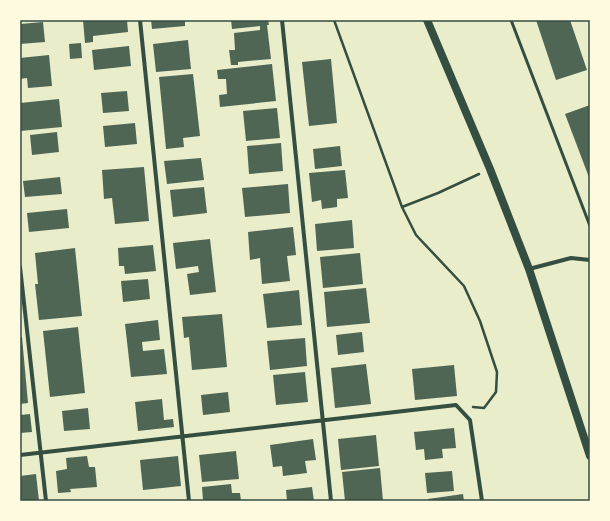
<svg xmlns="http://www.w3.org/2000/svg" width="610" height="521" viewBox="0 0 610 521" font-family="Overpass,sans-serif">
	<rect width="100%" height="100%" fill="#e9edc9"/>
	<!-- building -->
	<path fill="#4f6655" d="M83 20H127L128 32 93 36V42L85 43Z
		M151 20H185V26L152 29Z
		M231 20H268L269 25H267L271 59 238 62V65H231L229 50H235L234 33 260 30V26L232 29Z
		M536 20H570L587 70 556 80Z
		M43 22 45 42 20 44V24Z
		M188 40 191 69 156 72 153 44Z
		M81 43 82 58 70 59 69 44Z
		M129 46 131 66 94 70 92 50Z
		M49 55 52 86 28 88 27 78 20 79V58Z
		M331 59 337 123 309 126 302 62Z
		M272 64 276 101 220 107 219 95 227 94 226 79H218L217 70Z
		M193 74 200 136 183 138 184 147 166 149 159 77Z
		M127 91 129 111 103 113 101 93Z
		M59 99 62 127 20 131V103Z
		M590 105V180L565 114Z
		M277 108 280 138 246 141 243 111Z
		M135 123 137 144 105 147 103 126Z
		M57 132 59 152 32 155 30 135Z
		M281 143 283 171 249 174 247 146Z
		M340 146 342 166 315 169 313 149Z
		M201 158 204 180 167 184 164 161Z
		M144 167 149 221 115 224 112 198 104 199 102 170Z
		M345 170 348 198 337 199V207L322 209 321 200 312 202 309 173Z
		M60 177 62 194 25 197 23 181Z
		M288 184 290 213 245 217 242 188Z
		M204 187 207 213 173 217 170 190Z
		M67 209 69 228 29 232 27 213Z
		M352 220 354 248 317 251 315 224Z
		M293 227 296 255 287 256 290 281 262 284 260 258 250 260 248 232Z
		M210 239 216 292 190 295 187 274 199 272 198 266 176 269 173 243Z
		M153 245 156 271 125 274 124 266H119L118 248Z
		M75 248 82 316 39 320 35 284H38L35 253Z
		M360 253 363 284 323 288 320 257Z
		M148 279 150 299 123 302 121 281Z
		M366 288 370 323 327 327 324 292Z
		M299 290 302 325 267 328 263 294Z
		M222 314 227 367 192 370 189 337 184 338 182 317Z
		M158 320 160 340 142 342 143 351 164 349 167 374 131 377 125 324Z
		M78 327 85 393 50 397 43 331Z
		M362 332 364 352 338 355 336 335Z
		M20 337H22L28 403 20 404Z
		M305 338 307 366 270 370 267 341Z
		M366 364 371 404 335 408 331 368Z
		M454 365 457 396 415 400 412 369Z
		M305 372 308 402 276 405 273 375Z
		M228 392 230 412 203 415 201 395Z
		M162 399 164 420 173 419 174 427 138 431 135 402Z
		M88 408 90 429 64 431 62 411Z
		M30 414 32 432 20 433V415Z
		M454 428 456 448 442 449 443 458 425 460 424 449 416 450 414 432Z
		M376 435 379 466 341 470 338 439Z
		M313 439 316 460 305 461 307 473 283 476 282 466 273 467 270 445Z
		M236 451 239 479 202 482 199 455Z
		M87 456 89 467H95L97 487 70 489 71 492 58 493 56 471 67 469 66 458Z
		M178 456 181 486 143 490 140 460Z
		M380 468 383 501H345L342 472Z
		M452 471 454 491 427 493 425 473Z
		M36 474 39 501H20V476Z
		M231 484 232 493H240L241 501H203L202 487Z
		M312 487 314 501H287L286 490Z
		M463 494 464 501H428V499Z"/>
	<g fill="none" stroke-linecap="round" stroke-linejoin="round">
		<!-- path -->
		<path stroke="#344e41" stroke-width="2.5" d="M334 20 402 207 416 235 464 286 480 321 497 372 496 392 484 408 473 407
			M402 207 438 193 479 174"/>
		<!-- service -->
		<path stroke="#344e41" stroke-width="3" d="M511 20 590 226"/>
		<!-- minor -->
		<path stroke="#344e41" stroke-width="4" d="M140 20 189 501
			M282 20 331 501
			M20 267 46 501
			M529 269 571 258 590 260
			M20 455 456 405 470 420 482 501"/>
		<!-- secondary -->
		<path stroke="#344e41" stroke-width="8" d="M427 20 490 169 529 269 590 456"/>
	</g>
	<!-- border -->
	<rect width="610" height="521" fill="none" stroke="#fefae0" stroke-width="42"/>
	<rect x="21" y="21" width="568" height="479" fill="none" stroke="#344e41" stroke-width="1.5"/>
</svg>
